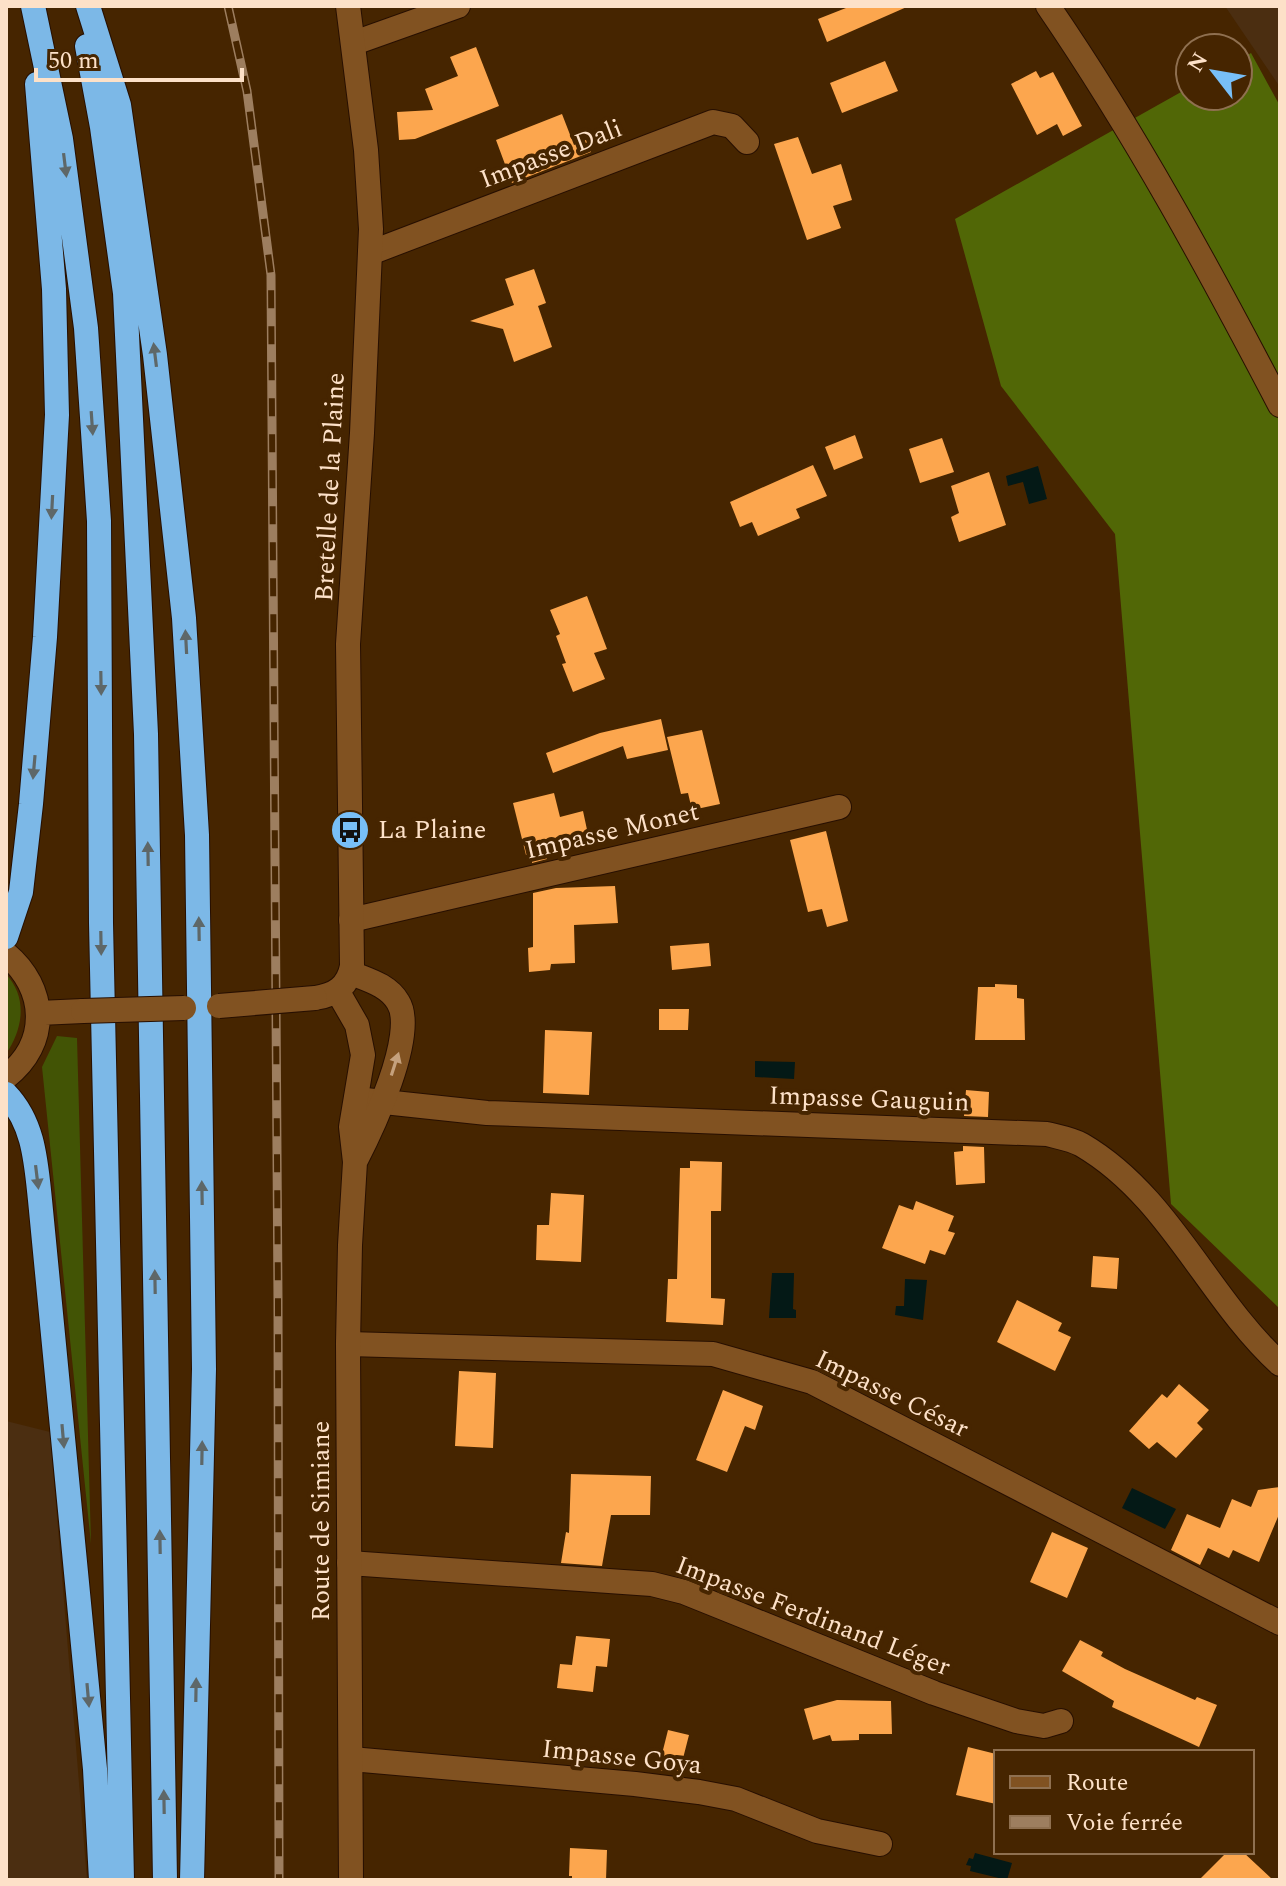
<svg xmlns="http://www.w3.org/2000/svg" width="1286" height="1886" viewBox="0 0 1286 1886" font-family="Spectral,serif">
	<rect width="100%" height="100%" fill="#462500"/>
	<!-- built -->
	<path fill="#4b2e11" d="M1225 6H1280V87Z
		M6 1421 50 1432 87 1880H6V1518L9 1494 6 1469Z"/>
	<!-- green -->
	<path fill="#425405" d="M6 974C28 998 23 1029 6 1054Z
		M57 1036 77 1038 91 1544 42 1067Z"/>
	<!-- forest -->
	<path fill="#516706" d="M1251 53 1280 106V1309L1171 1204 1115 534 1001 386 955 219 1190 87V96H1238V61Z"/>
	<!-- water -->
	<path fill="#041916" d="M1038 466 1047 499 1029 504 1023 482 1008 486 1006 476Z
		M755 1061 795 1062 794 1079 755 1077Z
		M772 1273H794L793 1309 796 1310V1318H769Z
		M905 1279 927 1280 923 1320 895 1315 896 1306H904Z
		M1132 1488 1176 1509 1165 1529 1122 1508Z
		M975 1853 1012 1863 1007 1880 970 1871 971 1866 966 1865 969 1858 973 1859Z"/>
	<!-- building -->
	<path fill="#fca64e" d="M851 6H909L827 42 818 19Z
		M476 47 499 106 415 139 399 140 397 112 433 110 425 89 458 76 450 57Z
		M885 61 898 91 842 113 830 83Z
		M1036 71 1040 78 1053 72 1082 126 1063 136 1057 124 1037 135 1011 84Z
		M562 114 574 145 586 140 591 152 512 183 496 140Z
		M798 137 812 174 841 164 852 200 833 206 841 228 807 240 774 144Z
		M534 269 546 303 538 306 552 347 514 362 503 329 470 321 514 305 505 279Z
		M855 435 863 458 834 470 825 447Z
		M942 438 954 472 920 483 909 449Z
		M813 465 827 496 796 509 800 518 758 536 752 522 740 527 730 502Z
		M989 472 1006 525 959 542 951 517 959 513 951 486Z
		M587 596 607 649 594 653 605 679 573 692 562 664 566 663 556 636 560 634 550 610Z
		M661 719 668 750 627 759 623 746 553 773 546 753 600 733Z
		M702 730 720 804 692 810 688 793 681 794 667 737Z
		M554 793 560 817 583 811 589 839 544 850 547 859 532 863V853L526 855 513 803Z
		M826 831 848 921 827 927 822 909 808 912 790 840Z
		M615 886 618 923 574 925 575 963 551 964 550 970 529 972 528 948 533 947V893L556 888Z
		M709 943 711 966 672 970 670 946Z
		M995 984 1017 985V998L1024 999 1025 1040H975L978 987H995Z
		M659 1009H689L688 1030H659Z
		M545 1030 592 1032 589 1095 543 1093Z
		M966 1090 989 1092 988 1117 964 1116Z
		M963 1146 984 1147 985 1183 956 1185 954 1152 963 1151Z
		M690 1161 722 1162 721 1211H711V1298L725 1299 723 1325 666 1322 668 1279H677L680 1168H690Z
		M551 1193 584 1195 581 1262 536 1260 537 1225H549Z
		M916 1201 954 1216 948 1231 955 1233 945 1255 930 1250 925 1264 882 1248 899 1205 913 1210Z
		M1093 1256 1119 1258 1117 1289 1091 1287Z
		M1017 1300 1062 1323 1058 1331 1071 1337 1055 1371 997 1342Z
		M459 1371 496 1373 493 1448 455 1446Z
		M1179 1384 1209 1410 1197 1423 1203 1429 1176 1458 1157 1442 1149 1449 1129 1431 1162 1394 1167 1398Z
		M723 1390 763 1406 755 1430 745 1426 727 1472 696 1460Z
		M571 1474 651 1476 650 1515H611L602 1566 561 1563 566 1532 569 1533Z
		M1280 1487V1512L1259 1562 1233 1550 1229 1558 1208 1548 1200 1565 1171 1550 1187 1514 1220 1528 1232 1499 1251 1507 1258 1490Z
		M1052 1532 1088 1548 1067 1598 1030 1582Z
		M576 1636 610 1639 607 1667 596 1666 593 1692 557 1688 560 1664 572 1665Z
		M1080 1640 1103 1652 1101 1656 1125 1669 1195 1700 1197 1697 1217 1705 1199 1747 1112 1707 1114 1701 1062 1671Z
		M837 1700 891 1701 892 1734H859V1740L832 1741 830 1735 813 1740 804 1709Z
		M668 1730 689 1735 679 1774 658 1770Z
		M968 1747 996 1754V1804L956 1795Z
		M570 1848 607 1850 606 1880H572V1876H569Z
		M1227 1852H1243L1273 1880H1199Z"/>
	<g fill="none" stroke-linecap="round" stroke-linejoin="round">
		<!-- street casing -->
		<g stroke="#270f00" stroke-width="26">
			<path id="street" d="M1048 6C1135 133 1209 269 1280 405
				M354 43 458 6
				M370 253 713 122 732 126 747 142
				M351 920 839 807
				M356 1099 487 1113 1047 1134C1058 1137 1072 1139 1082 1145 1169 1196 1207 1297 1280 1364
				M348 1344 713 1354 812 1382 1280 1623
				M349 1563 652 1584 684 1592 934 1693 1016 1721 1044 1726 1061 1721
				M351 1759 635 1784 699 1792 736 1799 817 1831 880 1844"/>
		</g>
		<!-- secondary casing -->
		<g stroke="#270f00" stroke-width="26">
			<path id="secondary" d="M6 954C47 988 50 1043 6 1077
				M351 973C368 980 388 985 398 1002 418 1033 371 1131 355 1162
				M338 992 357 1025 363 1055 351 1127 355 1162 350 1245 348 1344 351 1880
				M315 998C335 995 348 987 352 966L348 644 362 433 371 229 366 150 348 6
				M39 1013 83 1011"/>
		</g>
		<!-- highway casing -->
		<g stroke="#270f00" stroke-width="26">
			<path id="highway" d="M33 6 61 139 86 328 99 521 101 923 122 1880
				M88 6 119 105 155 355 184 618 197 835 204 1369 192 1880
				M87 46 102 127 125 293 146 734 165 1880
				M6 937 21 892 31 804 45 637 57 415 54 289 37 84
				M6 1094C34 1123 36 1162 40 1200L95 1769 101 1880"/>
		</g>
		<!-- street -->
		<use href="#street" stroke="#815221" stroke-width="24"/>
		<!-- secondary -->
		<use href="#secondary" stroke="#815221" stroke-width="24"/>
		<!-- highway -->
		<use href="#highway" stroke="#7cb8e7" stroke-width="24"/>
		<!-- rail casing -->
		<g stroke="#9d7e5f" stroke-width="9">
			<path id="rail" d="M228 6 247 91 271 275 278 1300 279 1880"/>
		</g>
		<!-- rail -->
		<use href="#rail" stroke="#462500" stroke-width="6" stroke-dasharray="18" stroke-linecap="butt"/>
		<!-- secondary-bridge casing -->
		<g stroke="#270f00" stroke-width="26" stroke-linecap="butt">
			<path id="secondary-bridge" d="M219 1006 315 998
				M83 1011 184 1008"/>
		</g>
		<!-- secondary-bridge -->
		<use href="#secondary-bridge" stroke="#815221" stroke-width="24"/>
	</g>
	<!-- one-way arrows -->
	<defs><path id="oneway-solid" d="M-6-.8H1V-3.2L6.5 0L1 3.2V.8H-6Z" transform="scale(2)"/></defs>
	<g fill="#5e6768">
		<use href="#oneway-solid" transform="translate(65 165) rotate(83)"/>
		<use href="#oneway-solid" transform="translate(155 355) rotate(-97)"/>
		<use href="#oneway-solid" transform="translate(92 423) rotate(86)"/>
		<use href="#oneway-solid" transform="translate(52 507) rotate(93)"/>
		<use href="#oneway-solid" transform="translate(186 642) rotate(-93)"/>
		<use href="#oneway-solid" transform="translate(101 683) rotate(89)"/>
		<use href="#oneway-solid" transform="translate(34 767) rotate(95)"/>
		<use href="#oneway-solid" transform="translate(148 854) rotate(-91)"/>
		<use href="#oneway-solid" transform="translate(199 929) rotate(-91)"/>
		<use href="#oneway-solid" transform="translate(101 943) rotate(89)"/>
		<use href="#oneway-solid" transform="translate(37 1177) rotate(83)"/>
		<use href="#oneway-solid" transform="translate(202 1193) rotate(-91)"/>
		<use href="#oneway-solid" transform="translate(155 1282) rotate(-91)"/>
		<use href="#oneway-solid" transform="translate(63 1436) rotate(85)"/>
		<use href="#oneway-solid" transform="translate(202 1453) rotate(-89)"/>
		<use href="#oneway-solid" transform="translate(160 1542) rotate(-91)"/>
		<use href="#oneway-solid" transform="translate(196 1690) rotate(-89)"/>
		<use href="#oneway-solid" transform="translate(88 1695) rotate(85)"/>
		<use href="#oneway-solid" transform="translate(164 1802) rotate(-91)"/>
	</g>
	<use fill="#c5a17d" href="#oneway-solid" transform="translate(395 1064) rotate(-72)"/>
	<!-- icons -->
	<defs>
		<g id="bus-disc" transform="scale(2)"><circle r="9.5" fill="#78bff7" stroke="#462500"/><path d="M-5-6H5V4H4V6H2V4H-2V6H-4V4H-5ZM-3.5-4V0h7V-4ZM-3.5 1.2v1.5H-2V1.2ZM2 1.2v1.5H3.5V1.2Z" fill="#111"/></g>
	</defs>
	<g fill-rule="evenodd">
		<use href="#bus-disc" x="350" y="830"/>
	</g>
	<g text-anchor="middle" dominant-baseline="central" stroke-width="8" stroke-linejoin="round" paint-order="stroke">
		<!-- street labels -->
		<g font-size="26" fill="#fde1c8" stroke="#462500">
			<text transform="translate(551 154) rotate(-21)">Impasse Dali</text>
			<text transform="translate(330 487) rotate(-87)">Bretelle de la Plaine</text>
			<text transform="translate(612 831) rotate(-13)">Impasse Monet</text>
			<text transform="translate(869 1099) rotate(2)">Impasse Gauguin</text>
			<text transform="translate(892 1394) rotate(26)">Impasse César</text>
			<text transform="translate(321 1521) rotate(-90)">Route de Simiane</text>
			<text transform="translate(813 1616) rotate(21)">Impasse Ferdinand Léger</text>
			<text transform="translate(622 1757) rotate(6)">Impasse Goya</text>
		</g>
		<!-- poi labels -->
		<g font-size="26" fill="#fde1c8" stroke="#462500" text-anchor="start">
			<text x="378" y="830">La Plaine</text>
		</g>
	</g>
	<!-- border -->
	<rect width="1286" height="1886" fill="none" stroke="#fde1c8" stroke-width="16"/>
	<!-- legend -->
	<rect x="994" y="1750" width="260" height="104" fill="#462500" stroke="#8f7050" stroke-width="2"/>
	<rect x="1010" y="1776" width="40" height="12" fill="#815221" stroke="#8f7050" stroke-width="2"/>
	<text x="1066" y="1790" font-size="24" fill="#fde1c8">Route</text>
	<rect x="1010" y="1816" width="40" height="12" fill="#9d7e5f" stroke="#8f7050" stroke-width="2"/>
	<text x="1066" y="1830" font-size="24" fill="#fde1c8">Voie ferrée</text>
	<!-- north arrow -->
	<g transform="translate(1214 72) rotate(301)"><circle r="38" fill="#462500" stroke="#8f7050" stroke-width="2"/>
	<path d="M0-6L14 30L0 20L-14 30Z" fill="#78bff7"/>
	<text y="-12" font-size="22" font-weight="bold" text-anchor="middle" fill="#fde1c8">N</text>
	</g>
	<!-- scale -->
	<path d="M36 68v12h206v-12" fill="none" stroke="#fde1c8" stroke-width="4"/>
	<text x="48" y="68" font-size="24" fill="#fde1c8" stroke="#462500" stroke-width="6" paint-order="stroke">50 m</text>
</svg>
